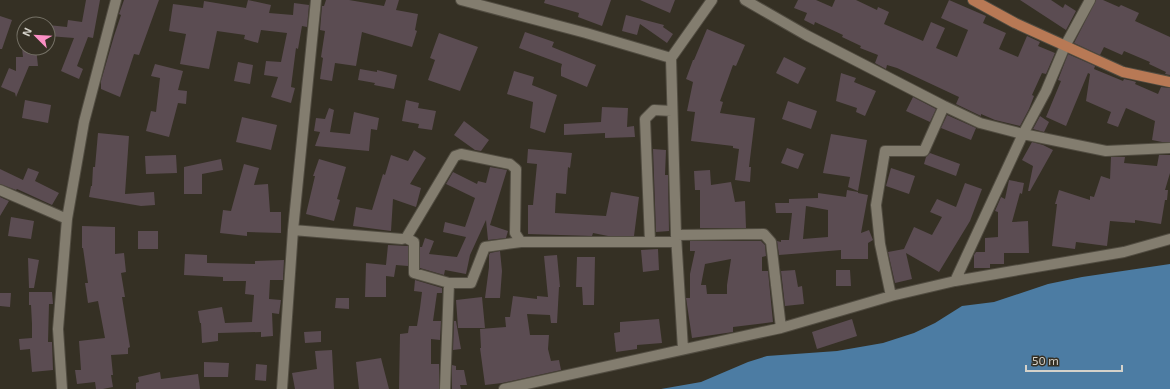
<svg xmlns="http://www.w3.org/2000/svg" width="1170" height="389" viewBox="0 0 1170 389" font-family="'Exo 2',sans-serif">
	<rect width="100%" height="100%" fill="#353024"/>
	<!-- water -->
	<path fill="#4c7ca3" d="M1170 264V389H661L701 382 748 362 767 356 837 351 883 343 914 333 935 323 962 306 994 302 1048 284 1082 277Z"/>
	<!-- building -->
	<path fill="#5b4c52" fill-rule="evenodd" d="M86 0H100L93 38 88 37 77 66 83 69 79 79 61 71 74 38 48 36V25L67 27 68 20 82 22Z
		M124 0H159L139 55 134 54 120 97 101 89V81L114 36 121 15 119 14Z
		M248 0 271 5 269 13 293 15 294 3 309 5 307 27 302 26 298 49 296 48 291 87 295 88 291 103 271 97 278 77 264 75 266 61 281 62 287 33 261 30 258 43 244 39 245 35 217 31 209 69 180 64 186 34 169 31 173 4 203 8 204 1 246 8Z
		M326 0H349L384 6 386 0H399L396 10 418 14 415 30 417 31 412 47 362 32 356 66 335 63 332 81 320 79 323 58 321 57 325 31 320 30 322 6H324Z
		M545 0H611L602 26 578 17 579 13 544 3Z
		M640 0H675L670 13Z
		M798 0H816L832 7 835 0H856L877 10 878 7 889 12 884 24 923 41 931 22 945 28 936 48 957 57 968 30 941 18 949 0 986 16 983 23 1006 33 999 49 1018 57 1027 36 1040 42 1038 46 1055 53 1046 74 1042 73 1032 95 1034 96 1029 109 1020 126 995 120 981 114V116L956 104 959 97 897 68 887 65 886 69 875 63 878 55 860 48 861 46 842 37 843 35 815 22 814 25 804 20 807 13 794 8Z
		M1020 0H1051L1063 8 1065 4 1076 11 1066 30Z
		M1096 0H1103L1119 7 1121 5 1139 13 1135 21 1170 37V75L1165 74 1166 72 1149 64 1150 62 1124 51 1122 55 1104 47 1100 55 1074 43Z
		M626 15 664 25 663 27 673 34 667 43 640 24 637 35 622 31Z
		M0 16 12 20 2 49H0Z
		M707 29 745 45 736 66 733 65 720 101 723 102 720 113 755 118 749 167H751L750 182 735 180 739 149 733 148V146L691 141 695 112 687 111 693 82 686 79 693 60H694Z
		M525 32 554 42 552 47 596 65 587 87 561 76V68L562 64 519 48Z
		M439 33 478 47 460 91 428 80 435 60 430 58Z
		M22 48H36L38 66H29L16 97 15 93 1 87 9 68 16 71V57H23Z
		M1068 54 1095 66 1094 69 1123 81 1124 79 1133 81 1136 82 1135 84 1158 94 1161 87 1170 88V142H1162L1152 140 1155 121 1126 108 1118 127 1107 123 1111 112 1086 101 1090 74 1088 73 1066 126 1046 117 1061 81 1058 80Z
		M784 57 806 68 798 84 776 73Z
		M238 62 253 65 250 84 234 81Z
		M155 64 183 71 178 90 187 91 186 104 178 103 169 137 146 131 151 111 156 112 160 78 151 76Z
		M360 69 377 72V70L397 75 394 89 374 85 375 83 358 80Z
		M514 71 534 77 532 85 557 95 545 133 530 128 533 102 507 94Z
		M841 73 856 78 854 82 876 91 865 116 856 112 857 108 836 101Z
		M913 97 936 109 930 122 906 111Z
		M25 100 51 105 48 123 22 118Z
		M406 100 419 103 418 108 436 111 432 130 418 128 419 124 402 121Z
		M788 101 817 111 811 129 782 119Z
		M602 107 628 108 627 127 634 126 635 137 605 138V133L564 135V124L601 122Z
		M329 108 334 110 330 132 350 134 354 112 379 118 377 130 371 129 369 151 315 146 320 132 314 131 316 118 325 119Z
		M947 115 976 128 971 140 941 128Z
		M1040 116 1049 122 1044 132 1033 129Z
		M242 117 277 125 271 150 236 142Z
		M464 121 489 140 481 151 475 150 454 135Z
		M98 133 129 136 125 194 154 192 155 205 141 206 89 197 91 186H92L93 167H95Z
		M831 134 867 140 858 191 848 187 850 177 823 173Z
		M1032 142 1043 145 1053 150 1030 191H1028L1033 166 1022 160Z
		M787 148 804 154 798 169 781 163Z
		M528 149 572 153 570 168 568 167 566 194 556 193 555 213 606 216 611 192 639 197 634 236H608L593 233 592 236 528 234V205H533L537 164 527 163Z
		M653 149 666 150 665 175H668L669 231 656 232Z
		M414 150 426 158 410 184 421 188 416 207 393 199 391 231 353 226 356 207 372 210 383 174 385 175 391 155 408 161Z
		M930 153 960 164 956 176 924 164 926 157Z
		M176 155 177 173 146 174 145 156Z
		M1159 155H1170V173L1165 190H1168L1167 200H1165L1161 224 1135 220V223L1110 221 1107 246 1076 242 1075 249 1052 246 1057 204H1055L1059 190 1090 200V196L1094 197 1101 176 1110 179 1111 157H1125L1124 163 1157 166Z
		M221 159 223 170 202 174V194H184V167Z
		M319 159 346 167 337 199 340 200 334 221 306 214 315 176H313Z
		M244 164 259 168 254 185 268 184 270 212H281V233L247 232V236L220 233 223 210 231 211Z
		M490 167 507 170 490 225 508 231 506 238 488 240 486 220 470 255 466 274 445 270 444 275 420 268V247H422L425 238 434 241 429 254 457 257 466 237 443 232 445 222 465 227 475 198 446 184 453 172 477 184 478 181 486 183Z
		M28 168 39 172 35 181 59 193 52 205 17 189 16 190 0 184V169L23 180Z
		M891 168 915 176 909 194 886 186Z
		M710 170 711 185 731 182 735 202 745 201 746 228H700V190H695L694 171Z
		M1009 180 1024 183 1022 194 1020 193 1012 222 1028 221 1029 253H1004V264H990V268H974V255L976 252H985V238L998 237V212L995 211 1001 197 1005 199Z
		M965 183 982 189 970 221 939 272 906 253 912 279 895 283 888 252 904 249 914 227 932 235 942 217 930 212 937 199 956 207Z
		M847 190 858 192V193L868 195 861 233 869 230 873 240 868 243V259H841V250L779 255 777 241 781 242V240H789L792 213H776L775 203H789V199L818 198V193L846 197ZM806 206 828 210V237L803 239Z
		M0 197 9 201 0 216Z
		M11 217 34 221 31 239 8 236Z
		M82 226 115 227V254L124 253 126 272 121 273 125 297H122L130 347 128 348V354L111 355 113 375H111L113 387 103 389H96L95 382 77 384 75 370H81L79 341 105 338 98 301 88 303 85 283H88L83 248H82Z
		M138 231H158V249H138Z
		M690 241H761L765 245 766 256 762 257V271H768L773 322 733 327V332L692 338 686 298H690V274L695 251H690ZM731 259 727 285V294H707L706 285H701L705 264Z
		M388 245 408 246V266L396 265 394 277 386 276V297H365L366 263 386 265Z
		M658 249 659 270 643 272 641 250Z
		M500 251 502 271 500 298H485L489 267V255L490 253Z
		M185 254 207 255V263L255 264V261L284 260 283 280H270L269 299 281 300 279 314 272 313 273 336 261 337V332L218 333V341L202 343 201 323H200L198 311 222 307 225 323 252 322 254 295 245 294 246 281H223V277L184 275Z
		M557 255 560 287H559L557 323H551L550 315 527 314 530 335H549L548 349 551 361 559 360 561 370 502 383 485 385 480 348H481L480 329 506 327 505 317H510L513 296 537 299V296L548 297 544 256Z
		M577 257H595L594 305H583L582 287H576Z
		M28 258 39 260 34 288H29Z
		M795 270 798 287 802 286 804 304 785 306 781 271Z
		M836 270H850L851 286H836Z
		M415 280 442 288V293H437L433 321H441L440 340 431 339V364H439V389H399L400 334 408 333 409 326H417L420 308 422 292 414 291Z
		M29 292H52L53 304H49L48 342H52L53 370 32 372 30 349 20 350 19 339 32 338V324L31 305H29Z
		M0 293H11L10 307 0 306Z
		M482 297 485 328H458L456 300Z
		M336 298H349V309L335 308Z
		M659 319 662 343 637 345V349L616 352 614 333 620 332V322Z
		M852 319 857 336 817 349 812 332Z
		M454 321H456L461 349 453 350Z
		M321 331V342L305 343 304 332Z
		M332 350 334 389H295L292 373 317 369 315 351Z
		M381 358 389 389H359L356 362Z
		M204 362 229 363 228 377H204Z
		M256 364 267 365 266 381 255 380Z
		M452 365 456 366V370H464L467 385H460L461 389H452Z
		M160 372 161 379 198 374 200 389H136V383L139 382 138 377Z"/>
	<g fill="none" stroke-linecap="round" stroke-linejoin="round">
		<!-- minor casing -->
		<g stroke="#514c41" stroke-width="12">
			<path id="minor" d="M461 0 586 33 671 58
				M745 0 806 35 944 106 980 123 1023 134 1106 151 1170 148
				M0 190 67 219
				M293 230 402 239 406 238 455 156 461 154 510 164 516 169 515 233 521 242H676
				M676 235 764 234 771 242 781 328
				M406 238 414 242V273L449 283H471L485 247 521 242
				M650 242 645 119 654 110 672 111
				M955 281 1023 134 1046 91 1065 46 1090 0
				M891 296 880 244 876 205 885 151H924L944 106
				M683 349 676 235 671 58 712 0
				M62 389 58 329 67 219 84 122 116 0
				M282 389 293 230 316 0
				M445 389 449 283
				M504 389 781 328 891 296 955 281 1124 252 1170 239"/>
		</g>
		<!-- major casing -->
		<g stroke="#514c41" stroke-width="12">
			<path id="major" d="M973 0 1015 23 1123 72 1170 82"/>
		</g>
		<!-- minor -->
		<use href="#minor" stroke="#837d6f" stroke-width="10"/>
		<!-- major -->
		<use href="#major" stroke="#b87955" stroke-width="10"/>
	</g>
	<!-- north arrow -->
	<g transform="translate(36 36) rotate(294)"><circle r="19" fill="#353024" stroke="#757166"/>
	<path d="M0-3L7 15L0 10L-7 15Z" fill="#fb8fc4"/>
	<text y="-6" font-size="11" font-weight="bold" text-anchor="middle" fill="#d5d2ca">N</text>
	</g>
	<!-- scale -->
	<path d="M1026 365v6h96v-6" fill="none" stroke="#d5d2ca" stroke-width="2"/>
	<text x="1032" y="365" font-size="12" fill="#d5d2ca" stroke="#353024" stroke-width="3" paint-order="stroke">50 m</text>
</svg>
